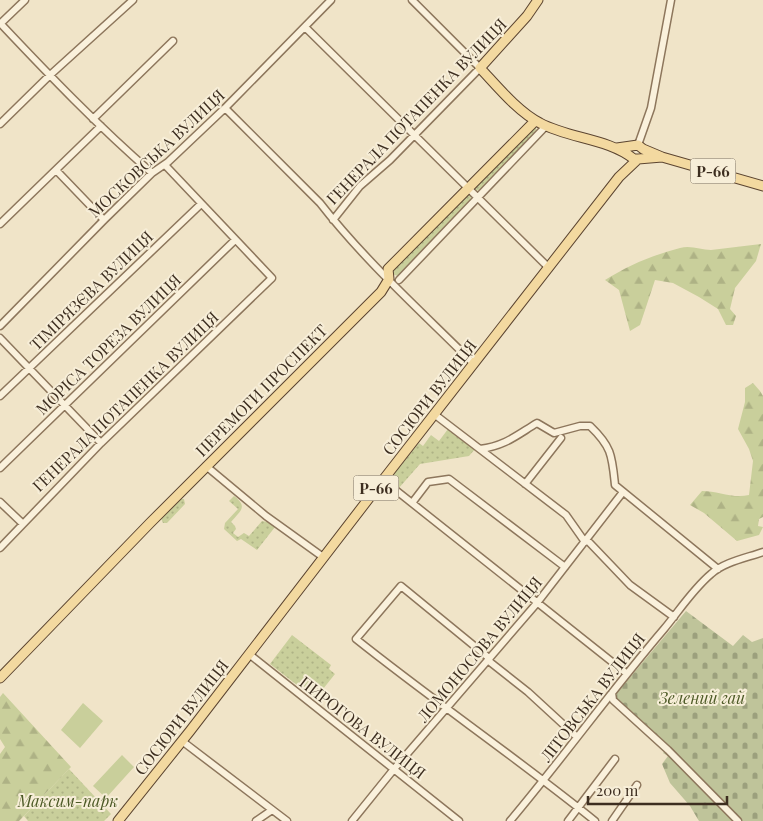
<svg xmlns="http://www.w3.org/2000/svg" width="763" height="821" viewBox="0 0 763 821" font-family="'Playfair Display',serif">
	<defs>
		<pattern id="grass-dots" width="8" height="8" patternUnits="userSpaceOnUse" patternTransform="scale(1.25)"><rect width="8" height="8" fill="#c9cf9b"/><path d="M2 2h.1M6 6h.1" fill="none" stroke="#aeb285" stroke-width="1.8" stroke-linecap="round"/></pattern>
		<pattern id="forest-firs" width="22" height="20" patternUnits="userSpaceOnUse" patternTransform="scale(1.25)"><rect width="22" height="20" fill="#c9cf9b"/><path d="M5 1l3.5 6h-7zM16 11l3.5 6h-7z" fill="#aeb285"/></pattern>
		<pattern id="cemetery-stones" width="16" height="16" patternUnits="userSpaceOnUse" patternTransform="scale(1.25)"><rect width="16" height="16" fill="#bfc49a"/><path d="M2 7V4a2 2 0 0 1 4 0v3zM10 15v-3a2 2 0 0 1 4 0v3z" fill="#9ca07d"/></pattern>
	</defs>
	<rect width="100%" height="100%" fill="#f0e4c8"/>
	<!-- grass -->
	<path fill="url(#grass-dots)" d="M536 126V130L480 190 474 191 473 187Z
		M468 194 471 196 470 202 402 274 398 276 392 274V269Z
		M448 429 476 448 469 456 420 464 398 489 388 481 419 443 423 446 431 435 439 441Z
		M234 496C248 507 241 510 231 522L235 526 236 529 233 533 238 537 244 533 249 536 262 521 267 522 275 527 257 550 241 539 237 541 224 529 225 523 238 509 229 501Z
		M180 499H184L185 504 167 523H163L161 518Z
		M292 635 331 665 329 669 335 674 315 699 270 664Z
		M69 769 111 814 104 821H28L24 816Z"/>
	<!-- forest -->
	<path fill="url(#forest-firs)" d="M761 244 756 261 735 288 730 309 736 316 733 325H726L718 309 699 297 673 283 655 280 640 325 630 331 619 290 605 280C629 265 653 255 680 248 691 245 701 250 711 250 728 248 744 246 761 244Z
		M753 383 760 391 763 396V517L759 519 758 526 763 527 759 535 737 541 704 513 690 505 702 491C718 491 733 499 749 495L753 461 749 449 738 429 745 402V388Z
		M3 693 71 767 19 821H0V754L5 747 0 739V697Z"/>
	<!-- cemetery -->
	<path fill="url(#cemetery-stones)" d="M686 611 733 646 743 635 752 642 763 638V821H699L690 806 670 783 662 764 668 756 663 753 668 747 618 703 616 694Z"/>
	<!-- garden -->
	<path fill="#c9cf9b" d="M83 703 103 721 80 748 61 730Z
		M122 755 134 767 106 798 93 786Z"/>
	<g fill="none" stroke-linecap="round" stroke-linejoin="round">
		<!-- minor casing -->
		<g stroke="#8d765c" stroke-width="9">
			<path id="minor" d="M0 23C49 75 98 126 152 173
				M0 24 25 0
				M305 27 549 268
				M225 108 320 203C365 261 422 312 474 364
				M93 119 173 41
				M0 124 49 76 133 0
				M638 145 651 108 671 0
				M56 170 104 220
				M333 220 360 186 390 160 480 68 412 0
				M0 224 101 126
				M399 280 546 126
				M0 326 104 220 152 173 168 162 225 108 331 0
				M0 338 101 443
				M0 396 201 204
				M434 414 566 515 585 542
				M480 449C505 446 517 435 537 423L554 433 580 426H590C612 447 612 456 615 485L718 569
				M206 466 266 516 323 557
				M0 468 235 240
				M383 480 626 673
				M525 484 561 438
				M0 502 22 523
				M412 503 428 482 449 479 565 567
				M587 540 630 585 674 617
				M0 548 101 443 272 278 165 165
				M249 654 459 821
				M612 693 613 700 668 750 738 821
				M577 737 528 692 490 662 489 658 401 586 356 639C435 702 517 758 595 821
				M182 741 287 821
				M256 821 272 810
				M352 821 394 769 537 603 623 492
				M510 821C563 758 611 691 664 629 679 611 693 589 711 574 724 562 746 558 763 552
				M568 821 615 759
				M612 821 637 785"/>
		</g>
		<!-- major casing -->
		<g stroke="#5b4430" stroke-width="11">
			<path id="major" d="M538 0 527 16 480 68C497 86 518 112 540 123 570 139 607 138 634 159H638
				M617 148 638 145 643 149 662 157 763 186
				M0 678 150 523 381 292 389 279 388 269 535 121
				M118 821 190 731 383 480 619 177 638 159 662 157"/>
		</g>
		<!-- minor -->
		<use href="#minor" stroke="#faf1dc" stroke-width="6"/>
		<!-- major -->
		<use href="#major" stroke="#f3d9a0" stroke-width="9"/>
	</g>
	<g text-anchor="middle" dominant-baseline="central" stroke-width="4" stroke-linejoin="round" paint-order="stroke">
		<!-- shield labels -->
		<g fill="#f7eed8" stroke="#756857" stroke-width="1">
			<rect x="690.5" y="158.5" width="45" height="25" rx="4"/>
			<rect x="353.5" y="475.5" width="45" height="25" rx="4"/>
		</g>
		<g font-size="15" font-weight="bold" fill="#3d2e20">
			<text x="713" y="171">Р-66</text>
			<text x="376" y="488">Р-66</text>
		</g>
		<!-- street labels -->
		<g font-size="16" fill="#3d2e20" stroke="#f7eed8">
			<text transform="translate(416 111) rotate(-46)">ГЕНЕРАЛА ПОТАПЕНКА ВУЛИЦЯ</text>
			<text transform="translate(156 153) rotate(-43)">МОСКОВСЬКА ВУЛИЦЯ</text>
			<text transform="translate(91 290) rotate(-44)">ТІМІРЯЗЄВА ВУЛИЦЯ</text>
			<text transform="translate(108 344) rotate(-44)">МОРІСА ТОРЕЗА ВУЛИЦЯ</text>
			<text transform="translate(261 390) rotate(-45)">ПЕРЕМОГИ ПРОСПЕКТ</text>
			<text transform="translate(429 397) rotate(-52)">СОСЮРИ ВУЛИЦЯ</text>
			<text transform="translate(125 401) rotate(-44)">ГЕНЕРАЛА ПОТАПЕНКА ВУЛИЦЯ</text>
			<text transform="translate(479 649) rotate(-50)">ЛОМОНОСОВА ВУЛИЦЯ</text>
			<text transform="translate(592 697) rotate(-52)">ЛІТОВСЬКА ВУЛИЦЯ</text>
			<text transform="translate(181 717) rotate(-52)">СОСЮРИ ВУЛИЦЯ</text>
			<text transform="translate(363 727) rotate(38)">ПИРОГОВА ВУЛИЦЯ</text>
		</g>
		<!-- park labels -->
		<g font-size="16" font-style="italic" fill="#4d5a26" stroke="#f7eed8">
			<text x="702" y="697">Зелений гай</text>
			<text x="68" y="800">Максим-парк</text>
		</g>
	</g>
	<!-- scale -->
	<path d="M588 796v8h139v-8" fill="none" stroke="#3d2e20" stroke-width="2.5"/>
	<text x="596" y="796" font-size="15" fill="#3d2e20" stroke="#f7eed8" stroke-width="4" paint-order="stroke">200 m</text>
</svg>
